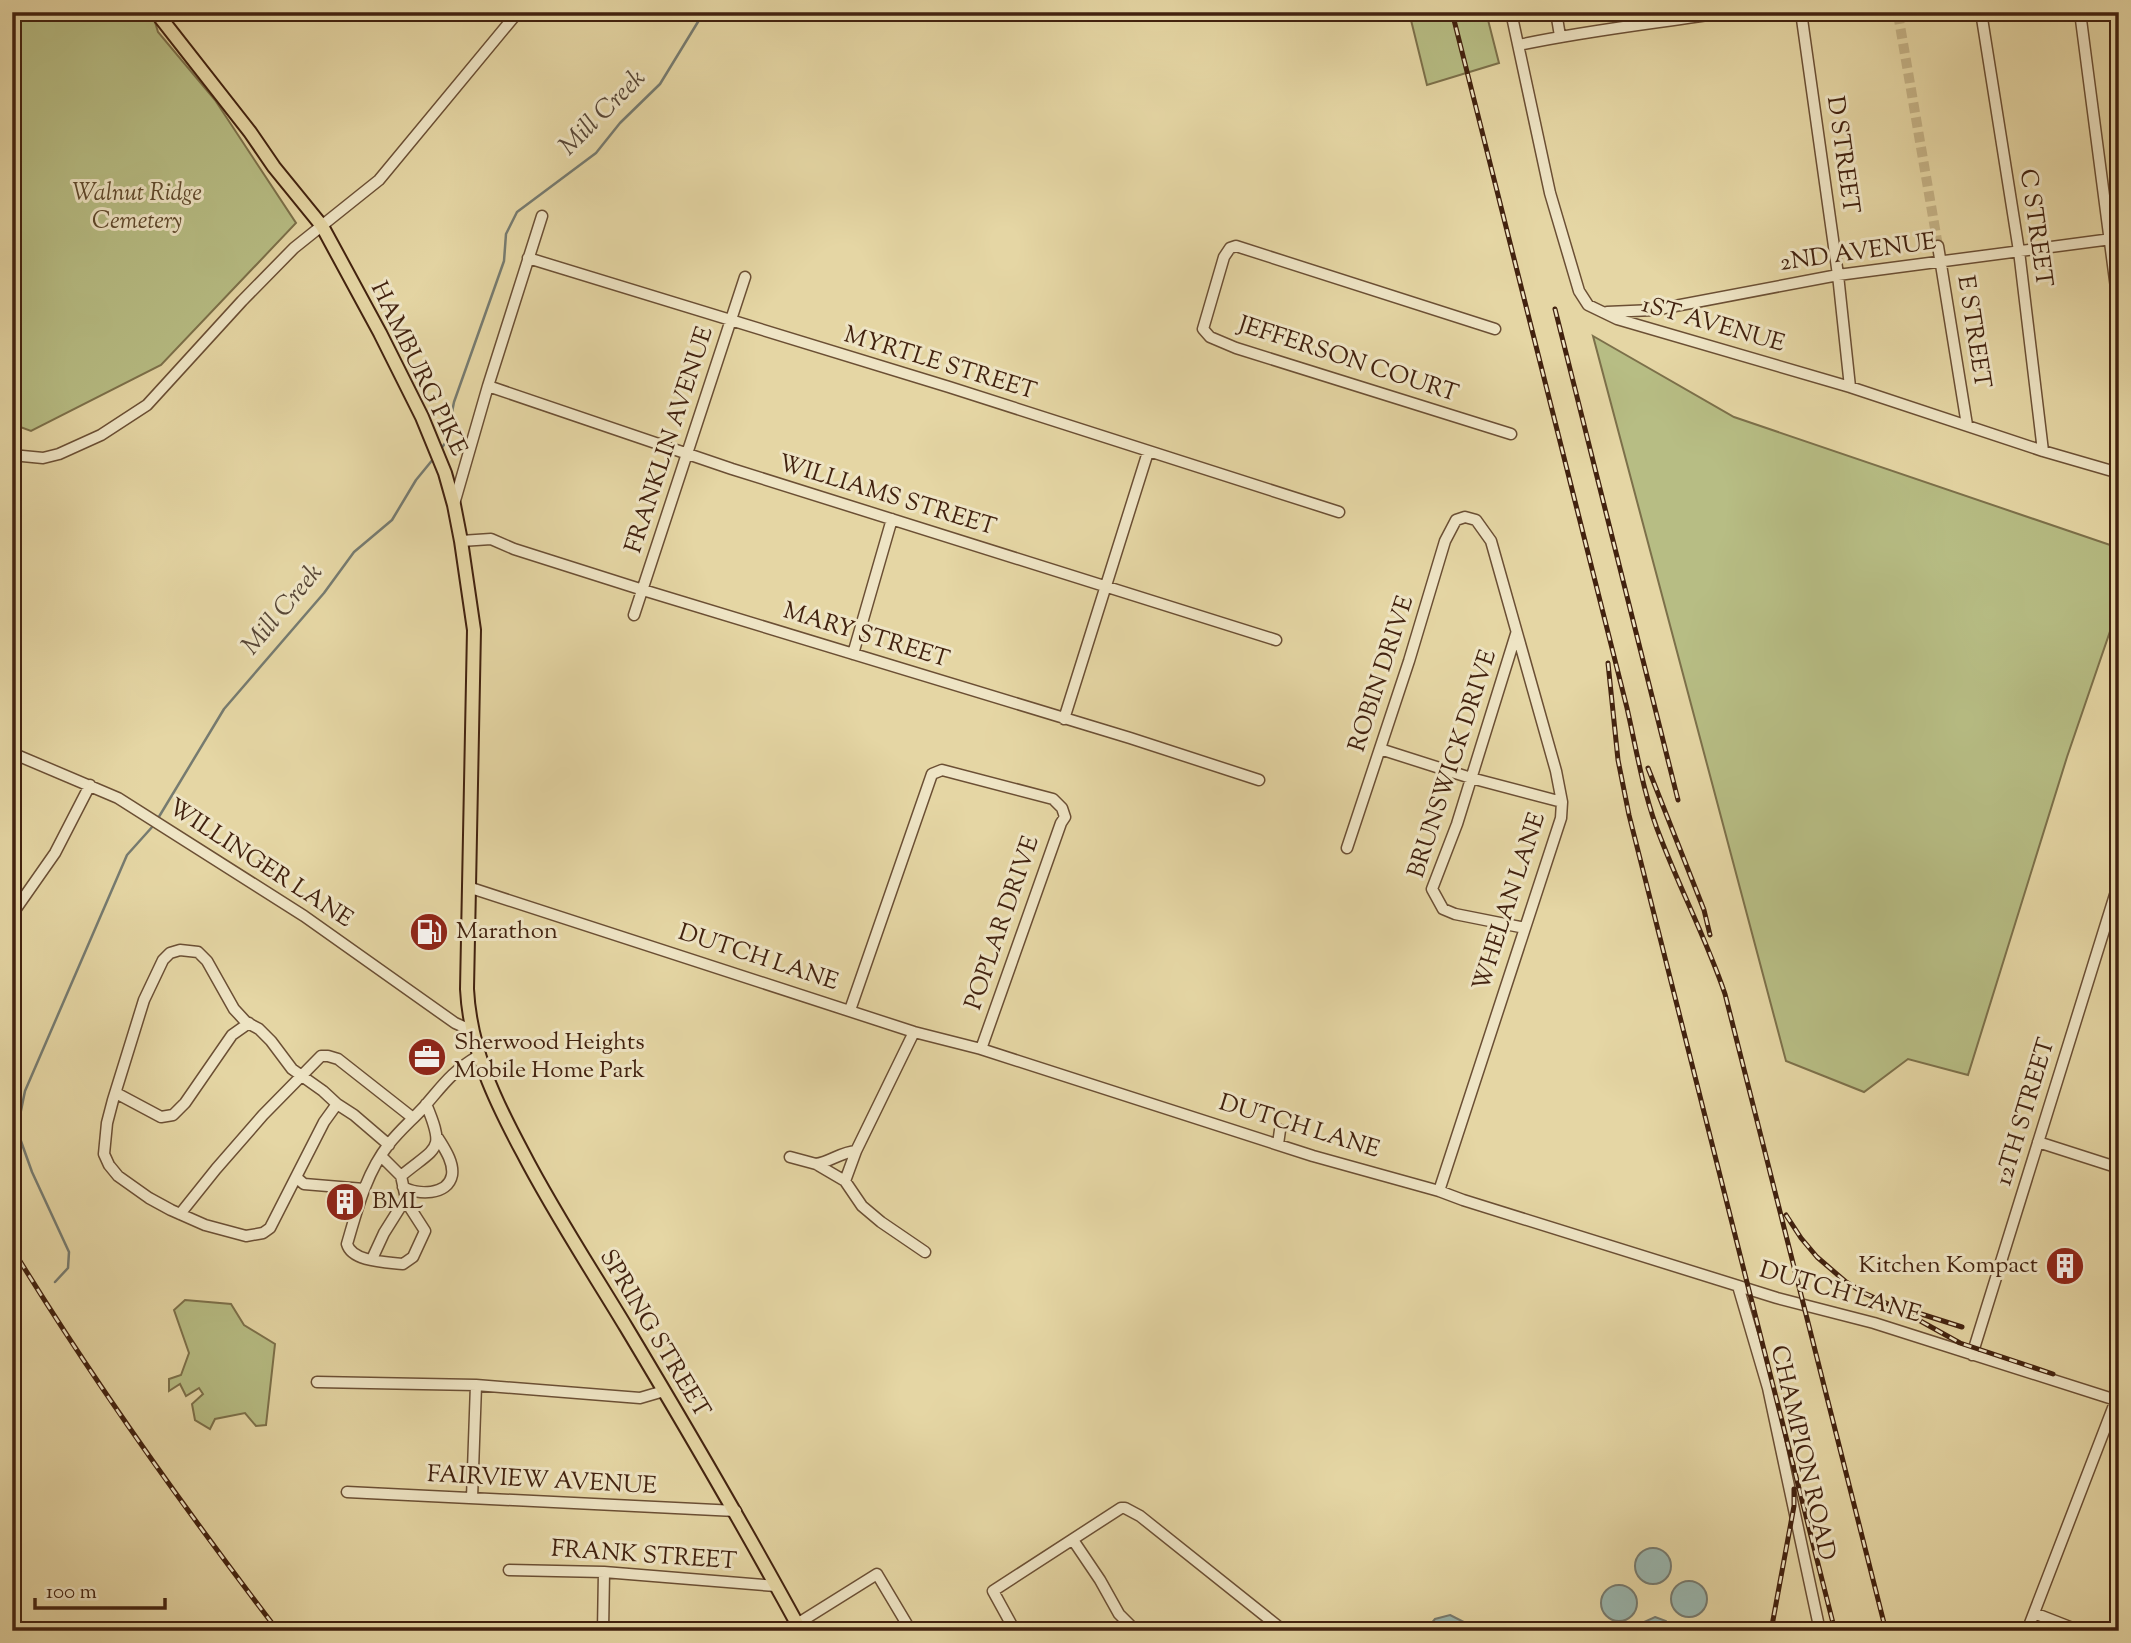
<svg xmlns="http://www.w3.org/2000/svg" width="2131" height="1643" viewBox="0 0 2131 1643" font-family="'Sorts Mill Goudy',serif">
	<rect width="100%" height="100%" fill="#e5d6a4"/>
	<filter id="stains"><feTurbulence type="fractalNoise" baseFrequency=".00286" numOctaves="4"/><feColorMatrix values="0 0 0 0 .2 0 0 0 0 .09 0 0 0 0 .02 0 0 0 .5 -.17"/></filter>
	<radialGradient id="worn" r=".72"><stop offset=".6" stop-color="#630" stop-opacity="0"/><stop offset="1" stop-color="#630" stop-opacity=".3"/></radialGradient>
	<!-- green -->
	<path fill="#b7bd84" stroke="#7c704a" stroke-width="2" d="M12 12H152L158 32 215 100 296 223 161 365 31 431 12 424Z
		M1409 12H1486L1499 63 1427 85Z
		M1593 336 1734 417 2119 548V605L2067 757 1968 1075 1908 1059 1864 1092 1786 1061Z
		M185 1300 231 1304 244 1325 275 1344 266 1425 256 1426 245 1413 215 1419 210 1429 195 1420 192 1404 203 1394 199 1388 186 1396 180 1384 169 1391V1379L181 1375 189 1353 174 1310Z"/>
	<!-- water -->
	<path fill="#99b7b0" stroke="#767b70" stroke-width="2" d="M1635 1566a18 18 0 1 1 36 0a18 18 0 1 1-36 0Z
		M1671 1599a18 18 0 1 1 36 0a18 18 0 1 1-36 0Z
		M1601 1603a18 18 0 1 1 36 0a18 18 0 1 1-36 0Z
		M1450 1615 1464 1622 1470 1631H1425L1435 1619Z
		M1655 1617 1666 1621 1673 1631H1639L1644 1622Z"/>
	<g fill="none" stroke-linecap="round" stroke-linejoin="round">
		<!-- stream -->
		<path stroke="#767b70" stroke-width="2.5" d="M440 450 446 442 454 402 504 261 506 234 517 212 596 153 620 123 660 84 704 12
			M157 820 224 709 324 593 354 552 392 520 416 480 434 458
			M55 1282 68 1268 69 1252 32 1172 17 1130 25 1091 127 855 153 826"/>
		<!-- minor-tunnel -->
		<path stroke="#c4b286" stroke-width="10" stroke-dasharray="10 5" stroke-linecap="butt" d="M1898 14 1938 246"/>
		<!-- minor casing -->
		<g stroke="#6b4f34" stroke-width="13">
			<path id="minor" d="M1511 12 1550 193 1579 291 1588 305 1617 319 1850 387 2043 451 2119 473
				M1556 12 1560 36
				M1801 12 1838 275 1850 387
				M1898 12V14
				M1981 12 2019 251 2043 451
				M2080 12 2119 311
				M1519 45C1588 30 1658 23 1728 12
				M1938 246 1967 425
				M528 258 949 387 1339 512
				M1607 312 1654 310 1838 275 2119 238
				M1495 329 1236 246 1230 248 1224 257 1203 329 1210 337 1236 348 1511 434
				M488 386 732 469 1276 640
				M12 455 43 458 59 454 101 435 147 405 242 301 294 248 379 180 518 12
				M454 504 488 386 542 216
				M461 541 491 539 514 549 643 590 1130 738 1259 780
				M634 615 745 277
				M1516 634 1457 824 1432 889 1443 909 1455 914 1525 928
				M853 654 892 519
				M1064 719 1148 452
				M1380 749 1471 778 1562 802
				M12 753 118 798 304 916 455 1023 473 1031
				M1347 848 1409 661 1445 541 1456 520 1465 517 1476 520 1491 541 1556 771 1562 802 1561 818 1439 1191
				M468 887 914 1032 981 1049 1313 1156 1439 1191 1463 1200 1777 1298 1874 1323 2119 1401
				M13 913 55 853 90 785
				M850 1010 932 774 942 770 1053 799 1062 808 1065 817 1061 823 981 1049
				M116 1093 161 1117 173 1115 185 1103 232 1035 249 1023
				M337 1104 323 1091 292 1069 271 1041 259 1029 246 1022 234 1009 207 961 198 952 180 950 170 953 163 960 144 1000 113 1100 107 1123 104 1154 109 1165 118 1176 149 1198 171 1210 205 1225 246 1236 263 1233 270 1228 324 1122 337 1104 354 1115 389 1145
				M2038 1142 2119 1168
				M1278 1144 1280 1130
				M381 1156 401 1176 407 1203 425 1231 413 1257 403 1264C386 1262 352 1262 347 1244 357 1210 366 1173 389 1144 399 1131 412 1120 423 1108 444 1084 450 1073 478 1056
				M790 1157 816 1164 845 1181 862 1206 881 1222 925 1252
				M816 1164C830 1162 841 1152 856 1151L914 1032
				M401 1176C437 1146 446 1152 426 1104
				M297 1178 304 1184 364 1189
				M845 1181 856 1151
				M403 1187C417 1195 448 1196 452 1175 454 1162 444 1148 438 1138
				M180 1214 216 1169 263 1115 321 1056H328L338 1059 413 1118
				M372 1259 384 1233 406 1198
				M1738 1286 1768 1388 1820 1631
				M1972 1355 2119 882
				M317 1382 476 1385 640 1398 664 1391
				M347 1492 736 1511
				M472 1498 476 1385
				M1073 1540 1100 1580 1119 1614 1136 1631
				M509 1570 604 1572 776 1586
				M2034 1613 2080 1631
				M797 1624 877 1574 911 1631
				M603 1631 604 1572
				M1015 1631 993 1591 1121 1508H1125L1140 1516 1284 1631
				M2027 1631 2116 1400"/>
		</g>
		<!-- major casing -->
		<g stroke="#42220f" stroke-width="16">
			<path id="major" d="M156 12 250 132 274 167 322 226 380 333 422 417 445 473 454 505 461 541 474 630 467 989C470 1049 495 1101 523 1153 554 1213 591 1269 626 1327 686 1427 745 1528 801 1631"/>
		</g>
		<!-- minor -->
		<use href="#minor" stroke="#eee4c4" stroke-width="10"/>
		<!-- major -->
		<use href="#major" stroke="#e5d6a4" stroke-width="12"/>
		<!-- rail casing -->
		<g stroke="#42220f" stroke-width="5">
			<path id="rail" d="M1452 12 1627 708C1637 752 1644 798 1661 839 1681 891 1707 941 1725 994L1886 1631
				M1555 309 1678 800
				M1608 663 1618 760 1629 815 1835 1631
				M1648 768 1704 910 1710 935
				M1786 1215 1801 1238 1817 1257 1846 1282 1864 1293 1897 1308 1960 1343 2053 1374
				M12 1248C93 1381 184 1508 278 1631
				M1918 1313 1962 1327
				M1771 1631 1794 1506V1489"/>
		</g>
		<!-- rail -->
		<use href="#rail" stroke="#eee4c4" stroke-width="2.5" stroke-dasharray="8" stroke-linecap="butt"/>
	</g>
	<!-- icons -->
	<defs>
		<g id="fuel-disc" transform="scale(2.0125)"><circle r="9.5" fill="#8f2418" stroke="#eee4c4"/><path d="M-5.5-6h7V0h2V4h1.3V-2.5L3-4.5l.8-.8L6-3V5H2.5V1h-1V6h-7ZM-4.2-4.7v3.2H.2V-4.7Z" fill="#fff"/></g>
		<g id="office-disc" transform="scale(2.0125)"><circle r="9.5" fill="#8f2418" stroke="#eee4c4"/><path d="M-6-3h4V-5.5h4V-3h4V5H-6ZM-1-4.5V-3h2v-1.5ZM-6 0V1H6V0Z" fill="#fff"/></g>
		<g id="building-disc" transform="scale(2.0125)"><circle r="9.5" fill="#8f2418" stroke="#eee4c4"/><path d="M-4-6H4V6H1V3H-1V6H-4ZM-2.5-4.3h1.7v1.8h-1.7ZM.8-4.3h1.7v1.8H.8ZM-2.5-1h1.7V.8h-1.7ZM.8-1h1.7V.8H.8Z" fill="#fff"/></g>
	</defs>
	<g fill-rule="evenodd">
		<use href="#fuel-disc" x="429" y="932"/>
		<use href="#office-disc" x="427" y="1057"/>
		<use href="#building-disc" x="345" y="1202"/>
		<use href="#building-disc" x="2065" y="1266"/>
	</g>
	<g text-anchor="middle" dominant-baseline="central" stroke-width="6" stroke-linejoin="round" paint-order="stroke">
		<!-- street labels -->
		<g font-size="24" fill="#42220f" stroke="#eee4c4">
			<text transform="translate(1842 155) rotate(82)">D STREET</text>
			<text transform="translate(2035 228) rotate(82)">C STREET</text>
			<text transform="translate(1858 253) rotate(-8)">2ND AVENUE</text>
			<text transform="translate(1713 325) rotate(16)">1ST AVENUE</text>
			<text transform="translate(1973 332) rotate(81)">E STREET</text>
			<text transform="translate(1348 360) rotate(18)">JEFFERSON COURT</text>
			<text transform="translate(940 364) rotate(17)">MYRTLE STREET</text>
			<text transform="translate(418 369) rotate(64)">HAMBURG PIKE</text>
			<text transform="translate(670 440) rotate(-72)">FRANKLIN AVENUE</text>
			<text transform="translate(887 496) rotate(17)">WILLIAMS STREET</text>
			<text transform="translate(866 636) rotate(17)">MARY STREET</text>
			<text transform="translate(1382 674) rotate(-72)">ROBIN DRIVE</text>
			<text transform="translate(1453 764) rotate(-72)">BRUNSWICK DRIVE</text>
			<text transform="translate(260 864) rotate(33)">WILLINGER LANE</text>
			<text transform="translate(1510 902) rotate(-72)">WHELAN LANE</text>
			<text transform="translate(1003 923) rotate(-71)">POPLAR DRIVE</text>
			<text transform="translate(758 958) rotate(18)">DUTCH LANE</text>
			<text transform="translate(2026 1112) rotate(-73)">12TH STREET</text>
			<text transform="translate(1299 1127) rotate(17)">DUTCH LANE</text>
			<text transform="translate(1840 1293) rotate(16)">DUTCH LANE</text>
			<text transform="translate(654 1334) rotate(59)">SPRING STREET</text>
			<text transform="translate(1802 1453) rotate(77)">CHAMPION ROAD</text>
			<text transform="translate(542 1481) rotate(3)">FAIRVIEW AVENUE</text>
			<text transform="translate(644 1556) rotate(4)">FRANK STREET</text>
		</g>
		<!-- park labels -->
		<g font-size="24" font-style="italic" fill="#5f492c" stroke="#eee4c4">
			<text x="137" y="194">Walnut Ridge<tspan x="137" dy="28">Cemetery</tspan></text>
		</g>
		<!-- poi labels -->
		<g font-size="24" fill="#42220f" stroke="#eee4c4" text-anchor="start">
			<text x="456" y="932">Marathon</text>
			<text x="454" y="1043">Sherwood Heights<tspan x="454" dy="28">Mobile Home Park</tspan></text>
			<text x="372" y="1202">BML</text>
			<text x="2038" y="1266" text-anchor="end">Kitchen Kompact</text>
		</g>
		<!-- water labels -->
		<g font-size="26" font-style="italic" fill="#584737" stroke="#eee4c4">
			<text transform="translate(603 113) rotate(-45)">Mill Creek</text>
			<text transform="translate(283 610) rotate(-50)">Mill Creek</text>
		</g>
	</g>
	<!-- margin -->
	<rect width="2131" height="1643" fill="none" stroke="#e5d6a4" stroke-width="42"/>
	<rect x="14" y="14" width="2103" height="1615" fill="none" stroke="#42220f" stroke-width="3.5"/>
	<rect x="21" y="21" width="2089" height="1601" fill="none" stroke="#42220f" stroke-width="2"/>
	<!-- scale -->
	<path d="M35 1598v10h130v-10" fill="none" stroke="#42220f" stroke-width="3.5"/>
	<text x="46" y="1598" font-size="21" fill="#42220f" stroke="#eee4c4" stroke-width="5" paint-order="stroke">100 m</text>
	<rect width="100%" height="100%" filter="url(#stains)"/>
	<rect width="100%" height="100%" fill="url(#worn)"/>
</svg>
